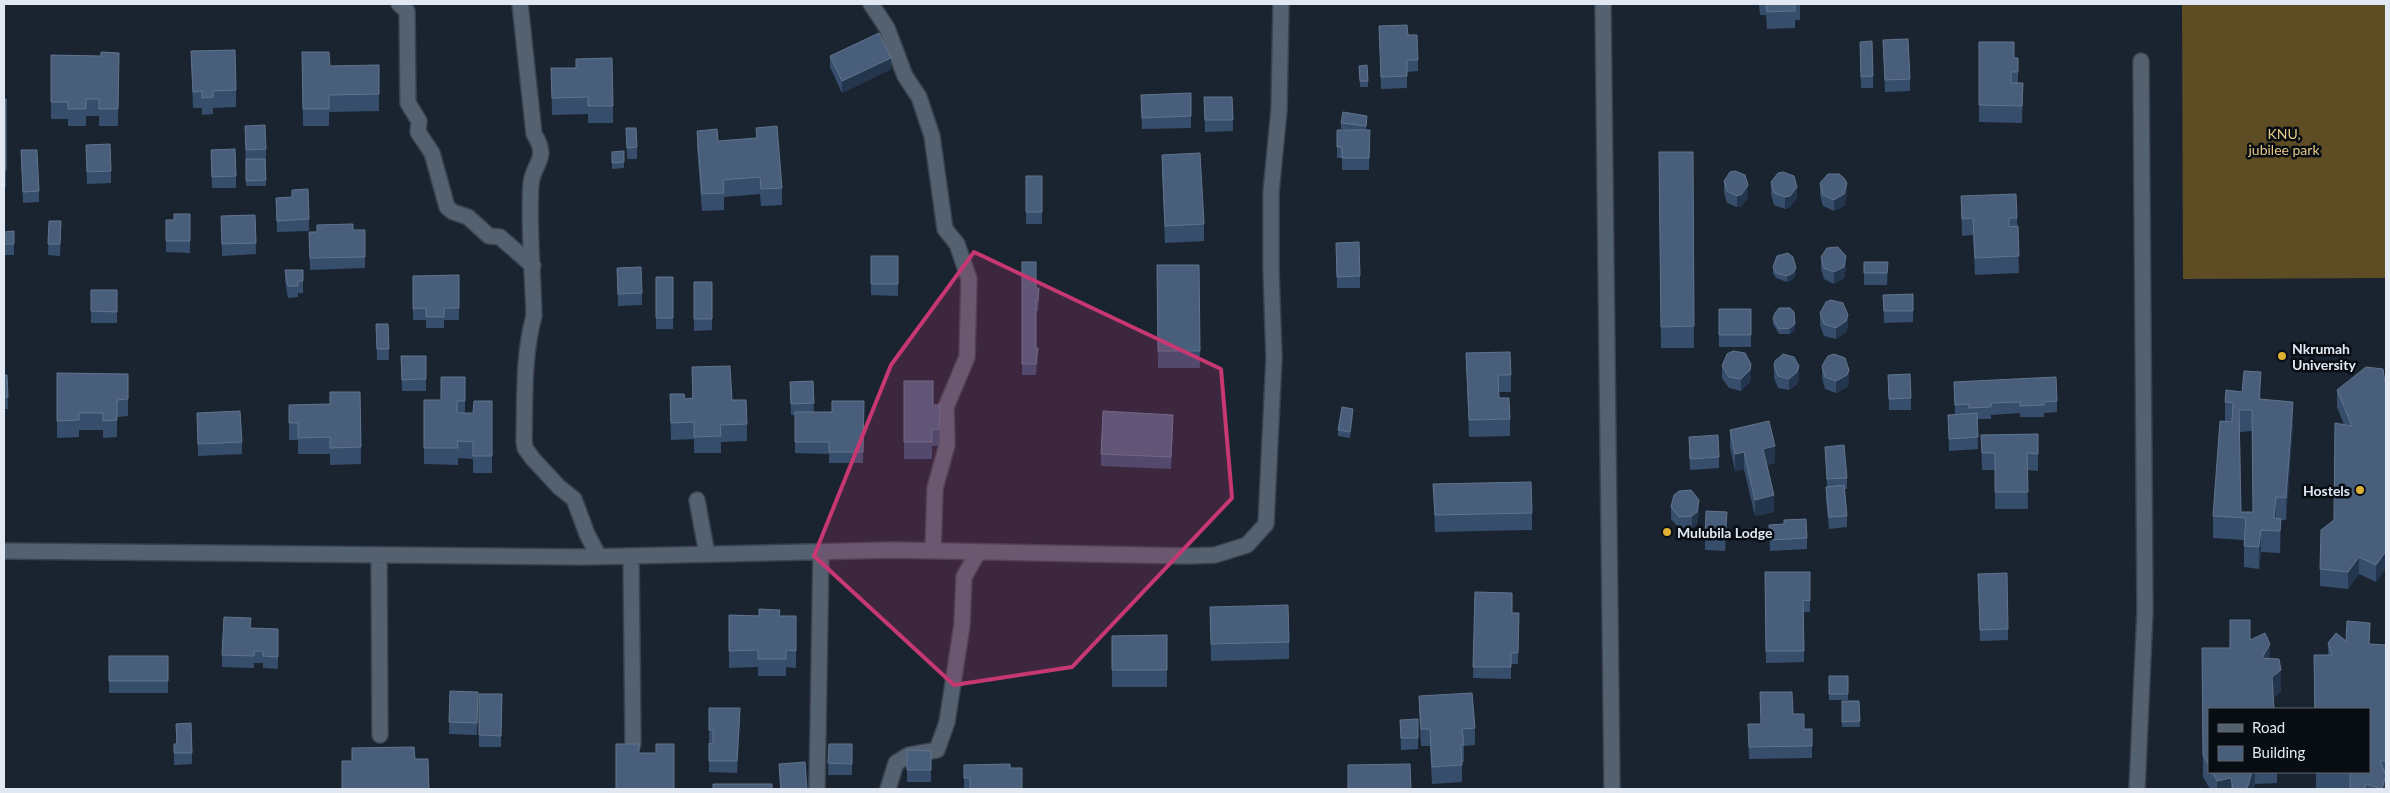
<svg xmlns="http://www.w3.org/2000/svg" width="2390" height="793" viewBox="0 0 2390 793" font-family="Lato,sans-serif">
	<rect width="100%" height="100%" fill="#1a2431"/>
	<!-- forest -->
	<path fill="#5e4d24" d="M2182 4H2386V278L2183 279Z"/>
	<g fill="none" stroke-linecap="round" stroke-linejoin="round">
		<!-- street casing -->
		<g stroke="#3a424d" stroke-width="18">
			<path id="street" d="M399 4 407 11 408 103 419 121 418 132 432 153 447 207 453 212 468 217 489 236 500 237 533 266
				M520 4 534 134C550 159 533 163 531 184 528 225 533 274 534 316 523 355 525 400 524 441L525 448 533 459 559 487 574 499 587 534 599 557
				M871 4 887 28 905 76 919 97 932 136 945 229 957 244 969 279 967 357 946 407 947 445 935 488 933 551
				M697 500 707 554
				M4 551 582 557 893 550 1187 556 1215 555 1247 545 1266 524 1274 358 1271 270V192L1279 110 1281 4
				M379 555 380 735
				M631 556 633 744
				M817 789 821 552
				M888 789 896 763 909 755 937 750 947 722 962 625 964 577 978 552
				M2137 789 2145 611 2141 61"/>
		</g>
		<!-- secondary casing -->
		<g stroke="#3a424d" stroke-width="18">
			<path id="secondary" d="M1603 4 1612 789"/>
		</g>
		<!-- street -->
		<use href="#street" stroke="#546170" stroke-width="15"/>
		<!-- secondary -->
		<use href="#secondary" stroke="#546170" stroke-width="15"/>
	</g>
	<!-- wall -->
	<path fill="#364e6b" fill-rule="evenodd" d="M1759 4H1800V20H1795V28L1767 29 1766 15H1760Z
		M1379 26 1408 35 1418 60V71L1407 72V88L1381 89Z
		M1883 40 1910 79V91L1885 92Z
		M1860 42 1873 76V88H1861Z
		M1979 42 2014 58H2018V83H2023L2022 123 1979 122Z
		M191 51 236 90V107L213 108V114L202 115V108H193Z
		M302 52 330 66 379 65V111L329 112V126H303Z
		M119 53 118 126H99V116H86V126H68V119H51V55L101 56Z
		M830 56 891 69 842 93 830 67Z
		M1359 66 1368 81V87H1360Z
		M551 68 613 106V123H588V114L552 115Z
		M1141 95 1191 116V128L1142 129Z
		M1204 97H1232L1233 131 1205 132Z
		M4 99H6V187H4Z
		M1367 121 1366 130H1370L1369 170H1342V158H1337V130H1350L1341 129V123Z
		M245 126 266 149V186H246Z
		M626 128 637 147V159H627Z
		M756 128 782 188V205L761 206 760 194 724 197V210L702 211 697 148V131L718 141 756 138Z
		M86 145 111 171V183L87 184Z
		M21 150 39 191V202L23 203Z
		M211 150 236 176V188H212Z
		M624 151V168L612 169V152Z
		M1659 152H1693L1694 348H1661Z
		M1162 155 1204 224V241L1165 243 1162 172Z
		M1026 176H1042V224H1026Z
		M1724 181 1748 197 1742 206 1737 207 1727 203 1724 192Z
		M1771 182 1797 198 1790 207 1785 209 1774 205 1771 194Z
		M1820 183 1847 194 1844 206 1834 211 1823 206 1820 195Z
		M1961 196 2017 218 2019 273 1975 275 1973 235 1962 236Z
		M292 197 309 219V231L277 232 276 198Z
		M190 214V253L166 252V220H174Z
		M255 215 256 254 222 256 221 216Z
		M49 221H61L60 256 48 255Z
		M353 230H365V268L310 270 309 232Z
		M14 231V255H4V232Z
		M1336 243 1360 276V288H1337Z
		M871 256H898V296L871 295Z
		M1821 257 1846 267 1844 278 1834 284 1824 279 1821 269Z
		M1022 262 1036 288 1039 300 1038 311H1036V348L1038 360 1036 375H1022Z
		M1864 262H1888L1887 285H1864Z
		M1157 265H1199L1200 368H1158Z
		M1773 267 1796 274 1793 279 1787 282 1776 278 1773 273Z
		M617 268 642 293V305L618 306Z
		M285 270H303V293H298V297L288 298 285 281Z
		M459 275V320H444V328H426V320H413V276Z
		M656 277H673V329H656Z
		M694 282H712V330L694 331Z
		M91 290H117V323H91Z
		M1913 294V322L1884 323 1883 295Z
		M1719 309H1751V347H1719Z
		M1820 313 1848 326 1846 332 1836 339 1824 336 1820 325Z
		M1773 319 1795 330 1790 334H1779L1773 324Z
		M376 324H388L389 360H377Z
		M1466 353 1511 375V392H1498L1499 398 1510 419V436L1469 437Z
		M401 356 426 379V391H402Z
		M1722 366 1751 376 1750 382 1741 391 1729 388 1722 378Z
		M1774 366 1799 378 1797 384 1789 390 1778 388 1774 378Z
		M1822 366 1849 381 1847 387 1836 393 1825 389 1822 377Z
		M692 367 732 400 747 424V441L721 442V453H694V439L671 440 670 394 685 399 692 398Z
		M2383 369 2376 582 2359 574 2348 589 2320 586V569L2334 520 2344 425 2337 407V390Z
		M57 373 128 374V416L117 417V437L103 438V430H79V437L57 438Z
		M4 375H7L8 409H4Z
		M1888 375 1911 398V410H1889Z
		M465 377V413H473L492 401V473H473V459L458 458V465L424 464V400H441Z
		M813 381 814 412H832L864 401 863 463H829V454L795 453V415H791L790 382Z
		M904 381 933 405H940L939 446H932V459H904Z
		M1954 382 2057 401V412L2044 413V417H2020V413L1991 415V419H1977L1978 449 1949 451 1948 415H1955Z
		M330 392H360L361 464 330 465V454H298V440H289V405L330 404Z
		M2261 394V400L2293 424 2286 520H2281L2280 553 2261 552 2259 569 2244 567V540L2213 538V516L2225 422V402ZM2252 431 2253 512H2241L2240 432Z
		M197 413 242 442V454L198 456Z
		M1353 415 1350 438 1338 436V430Z
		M1173 426 1171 469 1101 466V454Z
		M1730 430 1775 463 1767 465 1774 512 1755 516 1744 469 1735 471 1730 447Z
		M2038 434V471L2027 470 2028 509H1995V470H1982L1981 435Z
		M1689 437 1719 457V468L1690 470Z
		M1825 447 1847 478V489H1845L1847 516V527L1829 529 1826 499V487H1827Z
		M1433 484 1532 513V530L1435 532Z
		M1671 507 1699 512 1697 524 1692 528H1679L1671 519Z
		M1727 524 1725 551 1705 550V538Z
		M1769 525 1807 538V549L1770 551Z
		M1765 572H1810V612H1804V662L1766 663Z
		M1978 574 2008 629V640L1980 641Z
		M1475 592 1512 613H1519L1518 664H1511V679L1473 678Z
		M1210 607 1289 642V659L1211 661Z
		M729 615 796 616V668L786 667V676H758V667L729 668Z
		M251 628 278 629V669L263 668V663H254V668L222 667V655Z
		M1167 635V687H1112V636Z
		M2250 640 2270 659 2281 692 2273 698 2209 709V772H2277V783L2255 784 2253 789H2210L2203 777 2202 648H2230Z
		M2346 641 2370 644 2386 645V789H2316V772H2369V709H2314V655H2328V643Z
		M109 656H168V693H109Z
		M1829 676H1848V700H1829Z
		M450 691 478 703 477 735 449 734Z
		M479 694H502L501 747H479Z
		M1419 696 1475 728V745L1464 746V762H1462V782L1432 784 1430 746H1421L1419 713Z
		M1842 701H1859L1860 727H1842Z
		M709 708 740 719 737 773 709 772V743H713V742H709Z
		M1793 714 1804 729H1812V758L1749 759 1748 724H1760Z
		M1400 720 1418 738V749L1401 750Z
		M176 724 192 753V764L174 765V744H176Z
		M829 744H852V775H828Z
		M931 751V782H907V770Z
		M779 764 807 789H780Z
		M964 765 1010 768 1022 789H964Z"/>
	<!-- shaded-wall -->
	<path fill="#23364e" d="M891 58V69L842 93V81Z
		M1847 183V194L1844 206 1834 211V200Z
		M1748 185V197L1742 206 1737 207V196Z
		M1797 187V198L1790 207 1785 209V197Z
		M1846 256V267L1844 278 1834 284V272Z
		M1796 268V274L1793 279 1787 282V276Z
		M1848 315V326L1846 332 1836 339V328Z
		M1795 324V330L1790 334V328Z
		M1038 348V360L1036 375V364Z
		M1751 364 1750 382 1741 391V379Z
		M1799 366V378L1797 384 1789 390V379Z
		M1849 370V381L1847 387 1836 393V381Z
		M2261 372V394L2259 421V399Z
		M2293 402V424L2286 520V498Z
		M1353 409V415L1350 438V432Z
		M1173 415V426L1171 469V457Z
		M1775 446V463L1763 466V449Z
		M1744 452V469L1735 471V454Z
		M1774 495V512L1755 516V500Z
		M2276 497V519L2274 518Z
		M1699 500V512L1697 524 1692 528V516Z
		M1727 512V524L1725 551V540Z
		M2281 519V541L2280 553V531Z
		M2261 530V552L2259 569V547Z
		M2386 551V568L2376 582V565Z
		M2359 557V574L2348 589V572Z
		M2270 644V666L2262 658Z
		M2281 670V692L2272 699V677Z
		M740 708V719L737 773V761Z
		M2252 772H2255V784L2253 789H2247Z
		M2386 775V789H2382Z
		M2231 778V789H2217V781Z"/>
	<!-- building -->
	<path fill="#485e7a" stroke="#60748c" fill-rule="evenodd" d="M1766 4H1795V11L1767 12Z
		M1407 25 1408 35H1417L1418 60H1407V76L1381 77 1379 26Z
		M879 33 891 58 842 81 830 56Z
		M1908 39 1910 79 1885 80 1883 40Z
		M1872 41 1873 76 1861 77 1860 42Z
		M1979 42H2014V58H2018V72H2011V83H2023L2022 106 1979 105Z
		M235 50 236 90 213 91V97L202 98V91L193 92 191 51Z
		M101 52 119 53 118 109H99V99H86V109H68V102H51V55L101 56Z
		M302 52H329L330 66 379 65V94L329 95V109H303Z
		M612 58 613 106H588V97L552 98 551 68H576V59Z
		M1367 65 1368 81H1360L1359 66Z
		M1191 93V116L1142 118 1141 95Z
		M1204 97H1232L1233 120H1205Z
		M4 99H6V170H4Z
		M1343 112 1367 116 1366 126 1341 123Z
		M265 125 266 149 246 150 245 126Z
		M777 126 782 188 761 189 760 177 723 180 724 193 702 194 697 131 717 129 718 141 757 138 756 128Z
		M626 128H636L637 147 627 148Z
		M1337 130H1370L1369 158H1342V147H1337Z
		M110 144 111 171 87 172 86 145Z
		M235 149 236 176 212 177 211 150Z
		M21 150H37L39 191 23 192Z
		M624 151V162L612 163V152Z
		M1659 152H1693L1694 326 1661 327Z
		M1200 153 1204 224 1165 226 1162 155Z
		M246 159H265L266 180 246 181Z
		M1735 171 1745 175 1748 185 1742 194 1737 196 1727 191 1724 181 1730 172Z
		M1783 172 1794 176 1797 187 1790 196 1785 197 1774 193 1771 182 1778 173Z
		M1828 174H1839L1844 178 1847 183 1844 194 1834 200 1823 195 1820 183Z
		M1026 176H1042V212H1026Z
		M308 189 309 219 277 221 276 198 292 197V190Z
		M2016 194 2017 218H2009V227L2018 226 2019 256 1975 258 1973 218 1962 219 1961 196Z
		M174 214H190V241H166V220H174Z
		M255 215 256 243 222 244 221 216Z
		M49 221H61L60 244H48Z
		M353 224V230H365V257L310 258 309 232H317V225Z
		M14 231V244H4V232Z
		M1359 242 1360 276 1337 277 1336 243Z
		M1838 247 1846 256 1844 267 1834 272 1824 268 1821 257 1827 248Z
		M1788 253 1793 257 1796 268 1793 273 1787 276 1776 273 1773 267 1777 256Z
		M871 256H898V284H871Z
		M1022 262H1036V288H1039L1038 300 1036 299V348H1038L1036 364H1022Z
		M1864 262H1888L1887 273H1864Z
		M1157 265H1199L1200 351H1158Z
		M641 267 642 293 618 294 617 268Z
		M285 270H303V281H298V286H288Z
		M459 275V308H444V317H426V308L413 309V276Z
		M656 277H673V318H656Z
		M694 282H712V319H694Z
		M91 290H117V312L91 311Z
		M1913 294V311H1884L1883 295Z
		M1831 300 1843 303 1848 315 1846 321 1836 328 1824 324 1820 313 1826 302Z
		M1779 308H1790L1794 312 1795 324 1790 328 1779 329 1773 319 1775 313Z
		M1719 309H1751V335H1719Z
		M376 324H388L389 349H377Z
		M1733 351 1745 353 1751 364 1750 370 1741 379 1729 377 1722 366 1727 354Z
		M1510 352 1511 375H1498L1499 398H1509L1510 419 1469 420 1466 353Z
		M1783 354 1794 357 1799 366 1797 372 1789 379 1778 376 1774 366 1775 361Z
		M1834 354 1845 358 1849 370 1847 375 1836 381 1825 377 1822 366 1828 356Z
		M401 356H426V379L402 380Z
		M730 366 732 400H746L747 424 720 425 721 436 694 437V422L671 423 670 394H684L685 399 693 398 692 367Z
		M2366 367 2383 369 2386 389V551L2376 565 2359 557 2348 572 2320 569 2321 530 2334 520 2335 423 2352 426 2337 390Z
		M2244 371 2261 372 2259 399 2293 402 2286 498 2276 497 2274 518 2281 519 2280 531 2261 530 2259 547 2244 546 2246 518 2213 516 2220 421 2232 422 2233 403 2225 402 2226 390 2242 392ZM2239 410H2252L2253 512H2241Z
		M57 373 128 374V399L117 400V420L103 421V413H79V420L57 421Z
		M1910 374 1911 398 1889 399 1888 375Z
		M4 375H7L8 397H4Z
		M441 377H465V401H457V413H473L474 401H492V456H473V442L457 441 458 448H424V400H441Z
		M2056 377 2057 401 2044 402V405L2020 406V402L1991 403V407L1969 408V404L1955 405 1954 382Z
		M813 381 814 403 791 404 790 382Z
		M904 381H933V405H940L939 429H932V442H904Z
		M330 392H360L361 447 330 448V437L298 438V423H289V405L330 404Z
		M832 401H864L863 452H829V442H795V412H832Z
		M1342 407 1353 409 1350 432 1338 430Z
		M240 411 242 442 198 444 197 413Z
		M1103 411 1173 415 1171 457 1101 454Z
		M1977 413 1978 437 1949 439 1948 415Z
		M1769 421 1775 446 1763 449 1774 495 1755 500 1744 452 1735 454 1730 430Z
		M2038 434V454L2027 453 2028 492H1995V453H1982L1981 435Z
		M1718 435 1719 457 1690 459 1689 437Z
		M1844 445 1847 478 1827 479 1825 447Z
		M1531 482 1532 513 1435 515 1433 484Z
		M1844 485 1847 516 1829 517 1826 487Z
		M1691 490 1699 500 1697 512 1692 516 1679 517 1671 507 1674 495 1679 491Z
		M1706 511 1727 512 1725 540 1705 538Z
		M1806 519 1807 538 1770 540 1769 525 1784 524V520Z
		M1765 572H1810V601L1803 600 1804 651H1766Z
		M2007 573 2008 629 1980 630 1978 574Z
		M1475 592 1512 593V613H1519L1518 653H1511V667H1473Z
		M1288 605 1289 642 1211 644 1210 607Z
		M759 609 780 610 779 616H796V651L786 650V659H758V650L729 651V615L759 616Z
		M224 617 251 618 250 628 278 629V657L263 656V651H254V656L222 655Z
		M2230 620H2250V640L2265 633 2270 644 2262 658 2279 659 2281 670 2272 677 2274 709H2209V766L2203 755 2202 648H2230Z
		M2347 621 2370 623 2369 644 2386 645V761H2380L2386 775 2382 789 2366 784 2364 789H2350V772H2369V709H2315L2314 655H2332L2328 643 2336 633 2346 641Z
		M1167 635V670H1112V636Z
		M109 656H168V681H109Z
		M1829 676H1848V694H1829Z
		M450 691 478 692 477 723 449 722Z
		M1760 692H1792L1793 714H1804V729H1812V746L1749 747 1748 724H1761Z
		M1472 693 1475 728 1462 729 1464 745H1461L1462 765 1432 767 1430 729H1421L1419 696Z
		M479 694H502L501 736 479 735Z
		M1842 701H1859L1860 721 1842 722Z
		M709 708H740L737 761H709V743H713V730H709Z
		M1418 719V738H1401L1400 720Z
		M191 723 192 753H174V744H177L176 724Z
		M616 744H639V753H656V744H674V789H616Z
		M829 744H852V764L828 763Z
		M414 747 415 759H428L429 789H342V761H352V748Z
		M907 750 931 751V770H907Z
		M805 762 807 789H781L779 764Z
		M1010 764V768H1022V789H970V778H964V765Z
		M1410 764 1411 789H1348V765Z
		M2212 772H2252L2247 789H2233L2231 778 2217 781Z
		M713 784H772V789H713Z"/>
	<!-- marked area -->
	<path fill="#c73772" fill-opacity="0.2" stroke="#c73772" stroke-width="4" stroke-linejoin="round" d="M974 252 1221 369 1232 498 1072 667 954 685 814 556 891 365Z"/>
	<!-- markers -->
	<g fill="#dfb034" stroke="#080d13" stroke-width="2">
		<circle cx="2282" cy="356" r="5"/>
		<circle cx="2360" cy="490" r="5"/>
		<circle cx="1667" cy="532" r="5"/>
	</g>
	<g text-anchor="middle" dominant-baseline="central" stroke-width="5" stroke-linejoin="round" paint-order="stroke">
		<!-- park labels -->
		<g font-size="14" fill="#e5c884" stroke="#080d13">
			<text x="2284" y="133">KNU,<tspan x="2284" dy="16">jubilee park</tspan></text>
		</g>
		<!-- poi labels -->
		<g font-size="14" font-weight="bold" fill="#e1e8f2" stroke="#080d13" text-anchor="start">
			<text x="2292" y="348">Nkrumah<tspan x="2292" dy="16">University</tspan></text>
			<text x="2350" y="490" text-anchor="end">Hostels</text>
			<text x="1677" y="532">Mulubila Lodge</text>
		</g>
	</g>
	<!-- border -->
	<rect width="2390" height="793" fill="none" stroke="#e1e8f2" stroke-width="10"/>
	<!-- legend -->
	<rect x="2208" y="708" width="162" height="65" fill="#080d13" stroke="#5f656c"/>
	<rect x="2218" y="724" width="25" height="8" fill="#546170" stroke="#5f656c"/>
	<text x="2252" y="733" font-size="15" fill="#e1e8f2">Road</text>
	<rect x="2218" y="746" width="25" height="15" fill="#485e7a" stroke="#5f656c"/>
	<text x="2252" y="758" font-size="15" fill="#e1e8f2">Building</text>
</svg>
